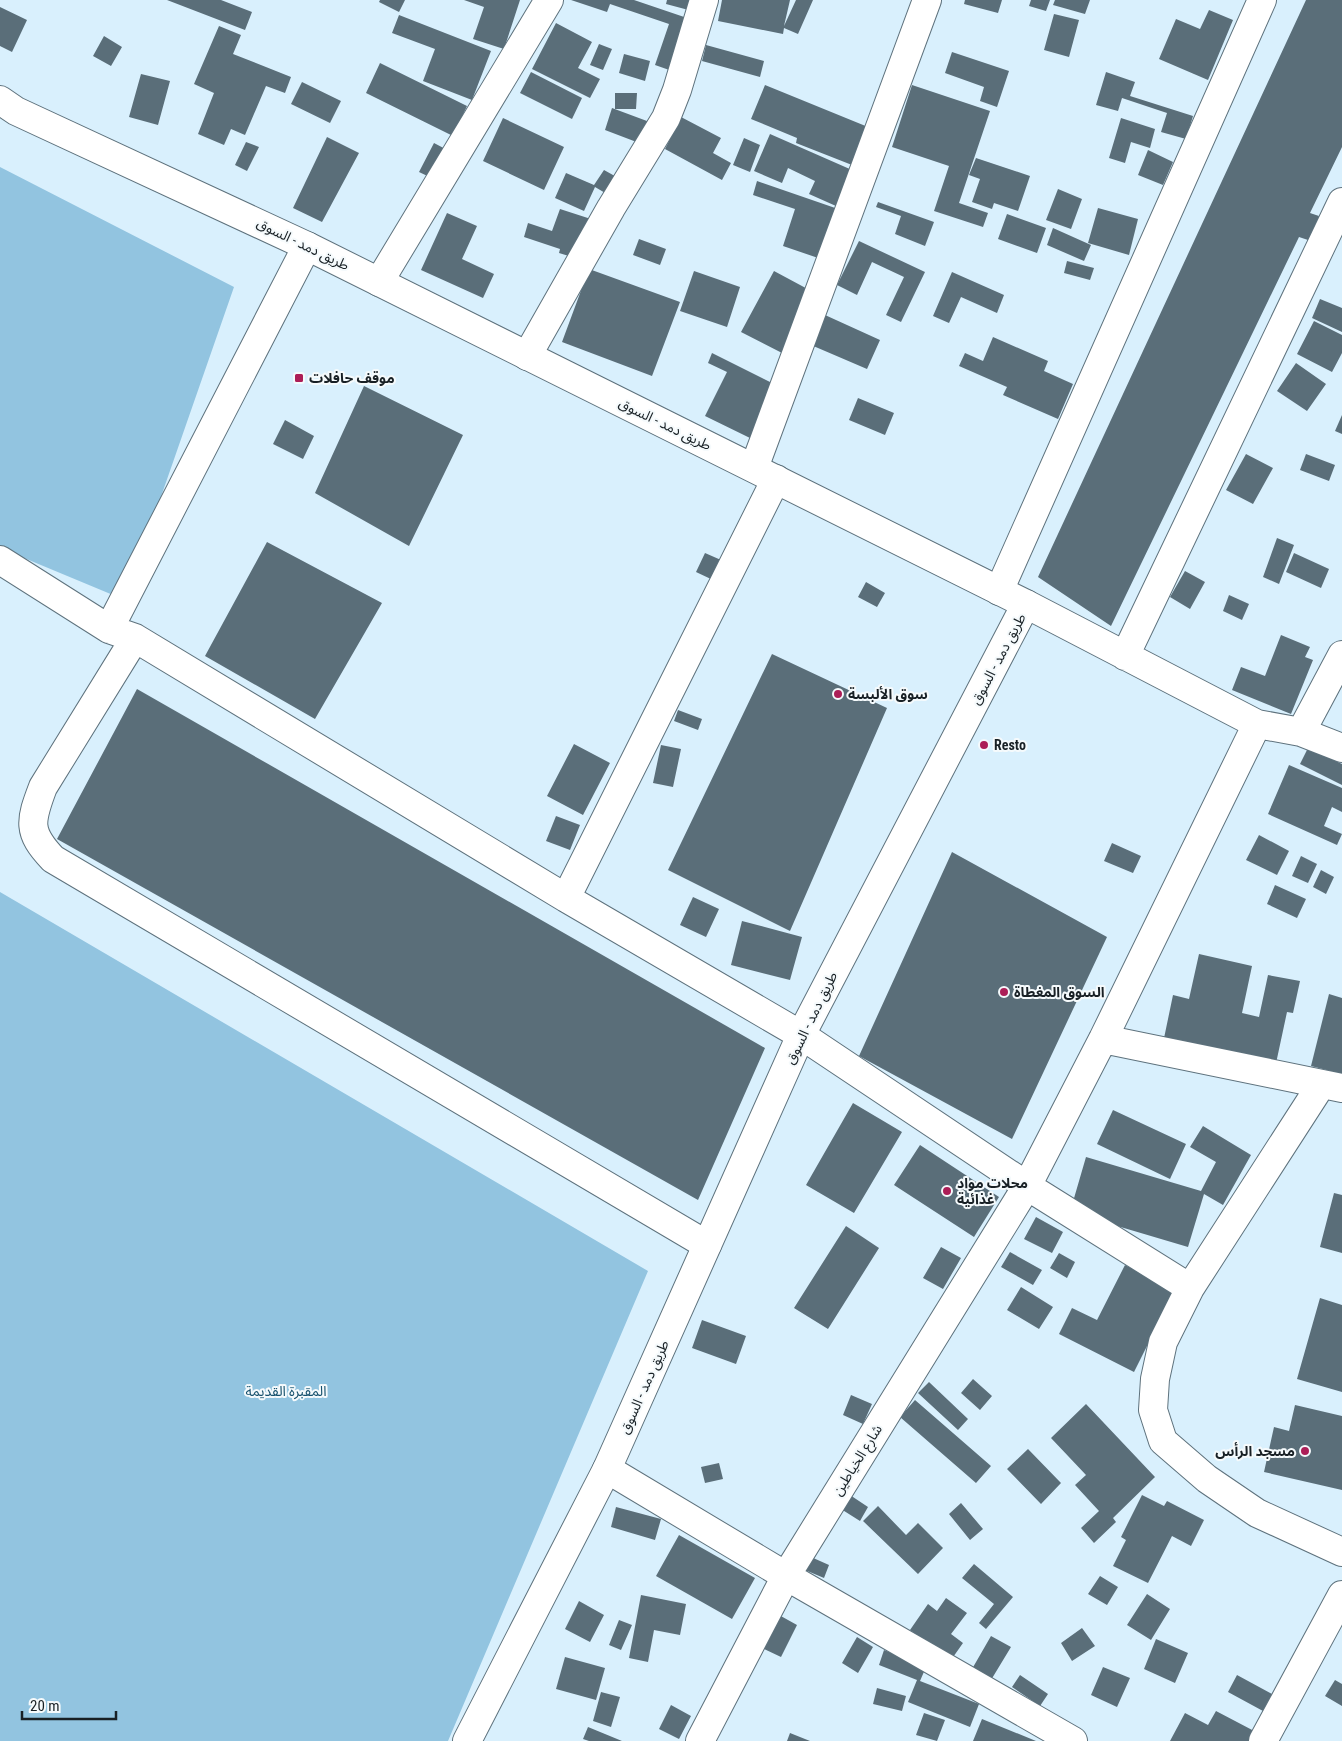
<svg xmlns="http://www.w3.org/2000/svg" width="1342" height="1741" viewBox="0 0 1342 1741" font-family="'Roboto Condensed','Noto Sans Arabic',sans-serif">
	<rect width="100%" height="100%" fill="#d9f0fd"/>
	<!-- green -->
	<path fill="#92c4e0" d="M0 167 234 287 125 600 0 548Z
		M0 892 648 1271 448 1741H0Z"/>
	<!-- building -->
	<path fill="#5a6e79" d="M167 0H221L252 12 245 30Z
		M380 0H405L399 12 379 2Z
		M464 0H520L504 49 473 39 484 7Z
		M571 0H634L693 20 675 72 655 65 669 24 610 4 607 12Z
		M667 0H699L696 12 666 4Z
		M722 0H790L784 26 796 0H813L798 34 784 28 783 34 718 21Z
		M965 0H1002L998 13 964 4Z
		M1031 0H1050L1046 11 1029 6Z
		M1055 0H1090L1085 14 1053 5Z
		M1306 0H1342V147L1310 213 1319 216 1311 241 1299 237 1111 626 1038 577Z
		M0 7 27 20 12 52 0 46Z
		M1209 10 1233 20 1208 80 1159 59 1176 19 1200 29Z
		M1054 14 1079 20 1069 57 1044 50Z
		M399 15 491 51 472 100 423 81 435 49 392 33Z
		M556 23 592 42 578 68 600 79 590 98 532 69Z
		M219 26 241 35 233 54 291 77 285 93 266 86 245 135 231 129 224 145 198 134 214 93 194 84Z
		M104 36 122 47 111 66 93 56Z
		M599 44 612 49 603 70 590 65Z
		M706 45 764 61 760 77 702 61Z
		M952 52 1009 71 997 107 980 101 984 87 945 73Z
		M624 54 650 61 645 81 619 73Z
		M380 63 467 106 453 136 366 93Z
		M531 72 582 98 572 119 520 93Z
		M1106 72 1135 82 1130 96 1193 116 1186 139 1161 132 1167 113 1122 98 1118 111 1096 105Z
		M141 74 170 81 158 125 129 117Z
		M302 82 341 101 330 123 291 104Z
		M765 85 868 127 852 165 796 143 797 138 751 119Z
		M912 85 990 111 959 203 988 213 983 227 934 211 949 166 892 147Z
		M615 93H637L636 109H615Z
		M612 108 655 124 647 146 605 130Z
		M681 117 721 138 713 153 731 163 722 180 665 149Z
		M503 118 564 147 544 190 483 161Z
		M1121 118 1155 129 1150 148 1131 142 1125 163 1109 158Z
		M770 134 852 170 836 206 809 194 815 181 788 168 782 183 754 171Z
		M327 137 359 153 322 222 293 208Z
		M744 138 760 145 750 172 733 165Z
		M246 142 259 147 247 171 235 165Z
		M434 143 453 153 438 181 419 172Z
		M1148 150 1173 162 1163 185 1138 175Z
		M976 158 1030 176 1018 211 994 203 992 209 972 202 980 179 969 175Z
		M604 170 622 180 612 197 595 187 584 211 555 198 566 173 594 185Z
		M757 181 841 210 824 260 783 246 795 209 753 195Z
		M1058 189 1082 199 1071 229 1046 220Z
		M878 202 934 222 925 246 895 234 901 216 876 207Z
		M1098 208 1138 219 1129 255 1088 243Z
		M560 209 594 220 582 260 559 253 560 249 524 237 528 223 552 231Z
		M447 213 477 226 462 259 494 274 483 298 421 270Z
		M1007 214 1046 228 1037 253 998 239Z
		M1053 228 1091 245 1084 261 1047 245Z
		M639 239 666 249 660 265 633 255Z
		M859 241 925 272 901 322 886 315 904 277 872 262 857 295 837 285Z
		M1067 261 1094 268 1090 280 1064 273Z
		M589 269 680 302 652 376 562 342Z
		M694 271 740 287 727 327 680 311Z
		M774 271 815 293 784 354 741 332Z
		M952 272 1004 295 997 313 961 297 949 323 933 316Z
		M1320 299 1342 308V332L1312 318Z
		M825 315 880 340 867 369 811 345Z
		M1314 321 1342 335V353L1332 372 1297 354Z
		M993 337 1048 361 1044 371 1073 384 1058 419 1003 395 1007 387 959 366 965 353 983 361Z
		M712 353 776 385 750 438 705 416 727 372 708 363Z
		M1296 363 1326 384 1307 411 1277 391Z
		M364 386 463 435 409 546 315 493Z
		M858 398 894 413 885 435 849 420Z
		M1342 415V434L1335 431Z
		M285 420 314 436 303 459 273 444Z
		M1246 454 1273 468 1253 504 1226 490Z
		M1306 454 1335 465 1329 481 1300 470Z
		M1277 538 1294 545 1279 584 1263 577Z
		M267 542 382 603 315 719 205 656Z
		M705 553 721 560 713 580 696 572Z
		M1294 553 1329 569 1321 588 1286 572Z
		M1185 571 1205 582 1190 609 1170 597Z
		M866 582 885 593 877 607 858 597Z
		M1229 595 1249 604 1242 620 1223 611Z
		M1281 635 1310 647 1305 657 1313 660 1291 714 1232 690 1241 667 1265 676Z
		M772 654 887 708 790 931 668 870Z
		M137 689 765 1048 698 1200 57 839Z
		M678 710 702 719 698 730 674 721Z
		M574 744 610 763 583 815 547 796Z
		M661 745 681 749 673 787 653 783Z
		M1308 748 1342 764V785L1300 764Z
		M1289 765 1342 788V812L1332 807 1324 826 1342 834 1337 845 1268 814Z
		M556 816 580 825 570 850 546 841Z
		M1259 835 1289 851 1277 875 1246 860Z
		M1112 843 1141 856 1133 873 1104 861Z
		M952 852 1107 937 1012 1139 859 1056Z
		M1301 856 1317 864 1308 883 1292 876Z
		M1321 870 1334 877 1326 894 1313 887Z
		M1275 885 1306 899 1297 918 1267 904Z
		M693 897 719 909 706 937 680 925Z
		M742 921 802 937 790 980 731 965Z
		M1199 954 1252 966 1242 1013 1259 1017 1268 975 1300 981 1293 1013 1287 1012 1275 1068 1163 1043 1173 995 1189 999Z
		M1329 994 1342 998V1074L1311 1066Z
		M853 1103 902 1132 854 1213 806 1185Z
		M1113 1110 1186 1144 1170 1179 1097 1144Z
		M1203 1126 1251 1155 1223 1205 1204 1194 1188 1247 1070 1212 1086 1157 1201 1191 1216 1162 1190 1147Z
		M920 1145 999 1197 974 1237 894 1185Z
		M1334 1193 1342 1195V1253L1320 1247Z
		M1036 1217 1063 1232 1052 1253 1024 1239Z
		M846 1226 879 1248 828 1329 794 1308Z
		M941 1247 961 1258 943 1289 923 1278Z
		M1010 1252 1042 1270 1033 1285 1001 1267Z
		M1059 1253 1075 1262 1067 1278 1050 1268Z
		M1125 1265 1175 1290 1134 1372 1059 1334 1072 1308 1097 1320Z
		M1021 1287 1053 1307 1039 1329 1007 1310Z
		M1320 1298 1342 1305V1392L1297 1379Z
		M702 1320 746 1336 736 1364 692 1348Z
		M973 1379 992 1396 980 1410 961 1393Z
		M929 1382 968 1419 958 1430 918 1393Z
		M851 1395 872 1404 863 1424 843 1415Z
		M915 1400 991 1466 976 1483 900 1417Z
		M1086 1404 1155 1477 1113 1518 1116 1522 1094 1543 1081 1528 1099 1511 1075 1485 1086 1475 1051 1438Z
		M1295 1405 1342 1416V1490L1264 1472 1274 1427 1289 1431Z
		M1028 1449 1061 1483 1041 1504 1007 1469Z
		M719 1463 723 1479 705 1483 701 1467Z
		M850 1495 868 1507 860 1521 841 1509Z
		M1142 1495 1164 1506 1167 1501 1204 1520 1191 1546 1172 1536 1148 1583 1113 1566 1126 1540 1121 1537Z
		M961 1503 983 1529 970 1540 949 1514Z
		M878 1506 906 1535 918 1523 943 1548 918 1574 863 1521Z
		M616 1507 661 1519 655 1540 611 1527Z
		M679 1535 755 1578 732 1619 656 1576Z
		M811 1557 829 1565 824 1578 805 1570Z
		M974 1564 1013 1597 986 1629 979 1623 994 1604 962 1578Z
		M1100 1576 1118 1587 1107 1605 1088 1594Z
		M1147 1594 1170 1609 1151 1640 1127 1625Z
		M641 1595 686 1604 680 1635 654 1630 648 1662 629 1658Z
		M946 1598 967 1613 951 1634 963 1643 951 1660 910 1630 928 1604 937 1611Z
		M579 1601 604 1615 590 1642 565 1629Z
		M779 1615 797 1625 781 1657 762 1648Z
		M619 1620 632 1625 621 1650 609 1645Z
		M1082 1628 1095 1646 1072 1661 1061 1643Z
		M991 1636 1011 1647 991 1680 972 1669Z
		M857 1637 873 1647 858 1673 842 1663Z
		M1156 1639 1188 1653 1175 1683 1144 1669Z
		M884 1650 926 1667 920 1681 979 1704 970 1727 908 1702 917 1680 879 1665Z
		M565 1657 605 1668 596 1700 556 1689Z
		M1103 1667 1130 1678 1117 1707 1091 1695Z
		M1020 1675 1048 1694 1040 1706 1012 1687Z
		M1237 1675 1272 1694 1263 1711 1228 1692Z
		M1335 1680 1342 1684V1706L1325 1696Z
		M877 1688 906 1696 902 1711 873 1704Z
		M601 1692 620 1697 611 1727 593 1721Z
		M671 1705 691 1716 679 1739 659 1729Z
		M1216 1711 1256 1732 1251 1741H1170L1185 1713 1208 1725Z
		M924 1713 945 1720 937 1741 916 1735Z
		M982 1719 1036 1741H973Z
		M588 1727 622 1741H589L583 1739Z
		M790 1733 810 1741H787Z"/>
	<g fill="none" stroke-linecap="round" stroke-linejoin="round">
		<!-- minor casing -->
		<g stroke="#5e727d" stroke-width="30">
			<path id="minor" d="M379 282 549 0
				M527 356 611 208 666 118 677 90 704 0
				M754 468 927 0
				M776 479 566 898 801 1035 1027 1186 1190 1288
				M0 560 109 629 135 638 566 898
				M999 591 1262 0
				M1026 604 1257 724 1301 732 1342 748
				M109 629 307 246
				M135 638 43 787C30 821 27 832 53 859L707 1245
				M1125 656 1342 202
				M1301 732 1342 655
				M1103 1039 1342 1088
				M1321 1085 1190 1288 1163 1342 1155 1379 1153 1410 1163 1441 1207 1479 1257 1513 1342 1552
				M607 1469 786 1576 1073 1741
				M700 1741 786 1576 1027 1186 1103 1039 1257 724
				M1263 1741 1342 1595"/>
		</g>
		<!-- secondary casing -->
		<g stroke="#5e727d" stroke-width="30">
			<path id="secondary" d="M0 100 16 111 307 246 1026 604 801 1035 607 1469 467 1741"/>
		</g>
		<!-- minor -->
		<use href="#minor" stroke="#fff" stroke-width="28"/>
		<!-- secondary -->
		<use href="#secondary" stroke="#fff" stroke-width="28"/>
	</g>
	<!-- markers -->
	<g fill="#ac1e57" stroke="#f5fafc" stroke-width="2">
		<rect x="294" y="373" width="10" height="10" rx="2.5"/>
		<circle cx="838" cy="694" r="5"/>
		<circle cx="984" cy="745" r="5"/>
		<circle cx="1004" cy="992" r="5"/>
		<circle cx="947" cy="1191" r="5"/>
		<circle cx="1305" cy="1451" r="5"/>
	</g>
	<g text-anchor="middle" dominant-baseline="central" stroke-width="4" stroke-linejoin="round" paint-order="stroke">
		<!-- street labels -->
		<g font-size="14" fill="#182025" stroke="#f5fafc">
			<text transform="translate(303 244) rotate(26)">طريق دمد - السوق</text>
			<text transform="translate(665 424) rotate(26)">طريق دمد - السوق</text>
			<text transform="translate(998 659) rotate(-62)">طريق دمد - السوق</text>
			<text transform="translate(811 1018) rotate(-64)">طريق دمد - السوق</text>
			<text transform="translate(644 1387) rotate(-66)">طريق دمد - السوق</text>
			<text transform="translate(857 1460) rotate(-58)">شارع الخياطين</text>
		</g>
		<!-- poi labels -->
		<g font-size="14" font-weight="bold" fill="#182025" stroke="#f5fafc" text-anchor="start">
			<text x="309" y="378">موقف حافلات</text>
			<text x="848" y="694">سوق الألبسة</text>
			<text x="994" y="745">Resto</text>
			<text x="1014" y="992">السوق المغطاة</text>
			<text x="957" y="1183">محلات مواد<tspan x="957" dy="16">غذائية</tspan></text>
			<text x="1295" y="1451" text-anchor="end">مسجد الرأس</text>
		</g>
		<!-- park labels -->
		<g font-size="14" fill="#16516d" stroke="#f5fafc">
			<text x="286" y="1391">المقبرة القديمة</text>
		</g>
	</g>
	<!-- scale -->
	<path d="M22 1711v8h94v-8" fill="none" stroke="#182025" stroke-width="2.5"/>
	<text x="30" y="1711" font-size="15" fill="#182025" stroke="#f5fafc" stroke-width="4" paint-order="stroke">20 m</text>
</svg>
